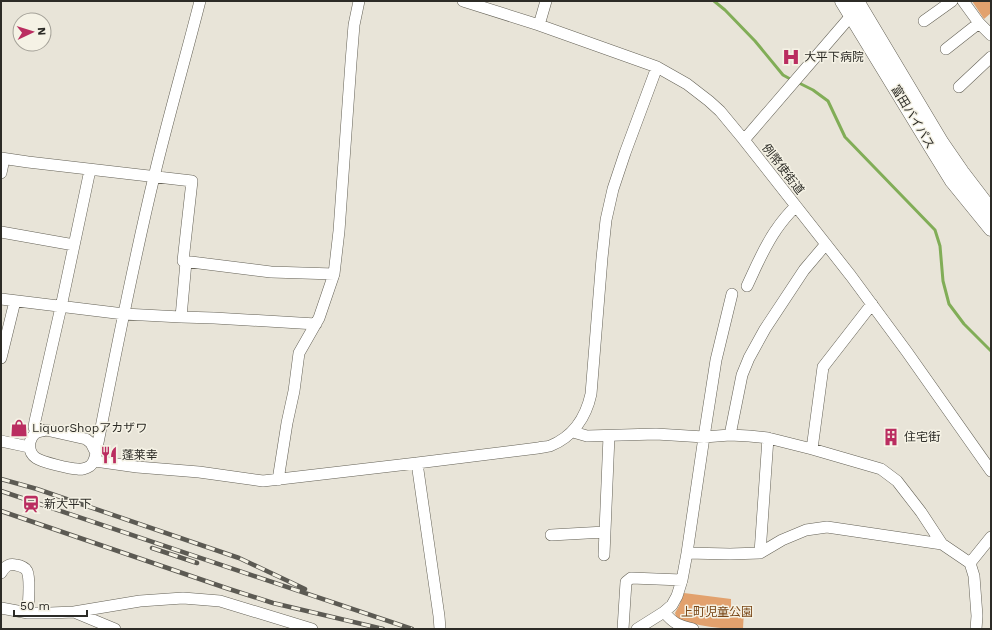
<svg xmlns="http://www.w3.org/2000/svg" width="992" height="630" viewBox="0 0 992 630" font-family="'Work Sans','Noto Sans JP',sans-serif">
	<rect width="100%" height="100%" fill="#e8e4d8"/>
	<!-- green -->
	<path fill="#e2a16d" d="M972 1H991V13L984 19Z
		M684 593 731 599V607L744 609 743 629C723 629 696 626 677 619L675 613 679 606Z"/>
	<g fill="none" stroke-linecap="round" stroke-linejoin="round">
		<!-- stream -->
		<path stroke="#81ad57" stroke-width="3" d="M714 1 725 10 755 41 783 75 792 80
			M797 82 813 90 828 101 845 137 935 230 940 246 943 281 949 304 964 324 991 351"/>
		<!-- minor casing -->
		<g stroke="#646156" stroke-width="12">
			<path id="minor" d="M463 1 539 25 657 67 687 84 709 101 720 111 744 140 851 276 907 352 991 471
				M963 1 979 23 991 35
				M924 21 952 1
				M539 25 546 1
				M946 49 979 23
				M959 87 991 57
				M744 140 856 10
				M1 158 28 162 192 181 183 261 271 272 334 274
				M1 173 4 159
				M1 232 74 245
				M747 286C756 267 764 247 776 230 782 221 789 213 796 206
				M1 299 124 314 181 317 214 318 316 324
				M181 317 186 262
				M1 358 15 301
				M573 432 587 436 656 434 704 437 730 435 749 436 768 438 812 449 881 469 897 481 921 512 942 544
				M36 433 34 427 35 421 61 307 90 170
				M730 435 742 375 749 358 765 329 804 270 826 244
				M1 441 29 447
				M812 449 823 367 872 304
				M96 453 91 443 86 439 46 430C43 431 40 431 37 432 28 438 27 452 36 458 42 462 70 469 78 469 81 470 87 468 90 466 94 463 95 458 96 453 114 361 132 268 154 177 168 118 185 60 200 1
				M95 461 137 467 199 472 263 481 417 463 538 448C542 447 546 447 550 446 573 437 586 417 591 394L602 258 606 220 613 189 625 153 657 67
				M417 463 439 616 440 629
				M278 480 287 423 294 391 299 353 319 318 334 274 339 231 351 62 354 25 359 1
				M551 535 605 532
				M687 553 730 554 760 553 782 540 806 530 827 527 942 544 970 563 974 576 977 616 976 629
				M760 553 768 438
				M604 555 609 436
				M970 563 991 537
				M1 573C5 566 9 563 16 565 21 566 25 567 27 571 31 579 28 604 28 613
				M1 608 28 613H50L74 612 140 601 183 598 220 601 312 629
				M74 612 115 629
				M664 612C674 624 678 625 693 629
				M623 629 626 582 631 578 682 580
				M637 629 664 612 672 605 677 596 682 580 687 553 704 437 716 360 732 294"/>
		</g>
		<!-- major casing -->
		<g stroke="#646156" stroke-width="15">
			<path id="major" d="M842 1 931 147 952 181 991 229
				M857 1 942 143 962 172 991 210"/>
		</g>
		<!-- minor -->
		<use href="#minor" stroke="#fff" stroke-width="11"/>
		<!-- major -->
		<use href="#major" stroke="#fff" stroke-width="14"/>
		<!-- rail casing -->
		<g stroke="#5c5a53" stroke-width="4.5">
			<path id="rail" d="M1 479 37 489 239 558 305 589
				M1 491 412 629
				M1 511 226 588 273 603 383 629
				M152 548 197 563"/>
		</g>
		<!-- rail -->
		<use href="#rail" stroke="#f5f2e5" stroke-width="3" stroke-dasharray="9" stroke-linecap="butt"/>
	</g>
	<!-- icons -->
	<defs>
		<g id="hospital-bare" transform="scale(1.38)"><path d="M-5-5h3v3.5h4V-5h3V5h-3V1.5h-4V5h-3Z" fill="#ba2d60" stroke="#f5f2e5" stroke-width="2.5" paint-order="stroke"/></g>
		<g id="shop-bare" transform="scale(1.38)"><path d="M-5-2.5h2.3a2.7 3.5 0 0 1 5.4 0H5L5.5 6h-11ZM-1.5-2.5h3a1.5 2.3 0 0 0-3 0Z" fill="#ba2d60" stroke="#f5f2e5" stroke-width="2.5" paint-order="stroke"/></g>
		<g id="building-bare" transform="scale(1.38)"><path d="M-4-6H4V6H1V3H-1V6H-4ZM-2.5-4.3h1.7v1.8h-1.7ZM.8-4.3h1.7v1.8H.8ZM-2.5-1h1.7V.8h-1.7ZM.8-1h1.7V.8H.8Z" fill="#ba2d60" stroke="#f5f2e5" stroke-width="2.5" paint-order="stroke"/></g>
		<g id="restaurant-bare" transform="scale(1.38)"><path d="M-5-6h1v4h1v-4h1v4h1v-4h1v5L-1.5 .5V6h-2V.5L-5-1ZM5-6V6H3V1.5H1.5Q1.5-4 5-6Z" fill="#ba2d60" stroke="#f5f2e5" stroke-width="2.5" paint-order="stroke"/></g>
		<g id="station-bare" transform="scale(1.38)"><path d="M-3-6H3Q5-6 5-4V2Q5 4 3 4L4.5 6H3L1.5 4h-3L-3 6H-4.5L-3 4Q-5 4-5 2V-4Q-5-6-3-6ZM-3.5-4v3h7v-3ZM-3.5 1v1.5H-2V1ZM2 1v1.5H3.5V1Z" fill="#ba2d60" stroke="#f5f2e5" stroke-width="2.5" paint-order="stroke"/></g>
	</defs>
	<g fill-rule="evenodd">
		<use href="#hospital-bare" x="791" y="57"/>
		<use href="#shop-bare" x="19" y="428"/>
		<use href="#building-bare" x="891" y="437"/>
		<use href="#restaurant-bare" x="109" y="455"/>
		<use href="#station-bare" x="31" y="504"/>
	</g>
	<g text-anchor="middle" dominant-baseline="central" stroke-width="3" stroke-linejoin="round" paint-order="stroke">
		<!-- poi labels -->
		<g font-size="12" fill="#2c2b26" stroke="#f5f2e5" text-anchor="start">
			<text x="804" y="57">大平下病院</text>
			<text x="32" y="428">LiquorShopアカザワ</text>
			<text x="904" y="437">住宅街</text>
			<text x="122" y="455">蓬莱幸</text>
			<text x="44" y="504">新大平下</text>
		</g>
		<!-- street labels -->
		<g font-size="12" fill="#2c2b26" stroke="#f5f2e5">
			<text transform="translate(913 117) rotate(59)">富田バイパス</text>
			<text transform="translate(783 169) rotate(52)">例幣使街道</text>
		</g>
		<!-- park labels -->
		<g font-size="12" fill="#784515" stroke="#f5f2e5">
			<text x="717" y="612">上町児童公園</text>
		</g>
	</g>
	<!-- border -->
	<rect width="992" height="630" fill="none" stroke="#2c2b26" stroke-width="4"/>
	<!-- north arrow -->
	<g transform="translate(32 32) rotate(86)"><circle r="19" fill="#f5f2e5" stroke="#a5a299"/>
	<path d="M0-3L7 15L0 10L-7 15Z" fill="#ba2d60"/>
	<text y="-6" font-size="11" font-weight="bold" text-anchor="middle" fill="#2c2b26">N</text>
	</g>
	<!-- scale -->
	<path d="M14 610v6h73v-6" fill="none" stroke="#2c2b26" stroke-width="2"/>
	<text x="20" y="610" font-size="12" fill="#2c2b26" stroke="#f5f2e5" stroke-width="3" paint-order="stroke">50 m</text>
</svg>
